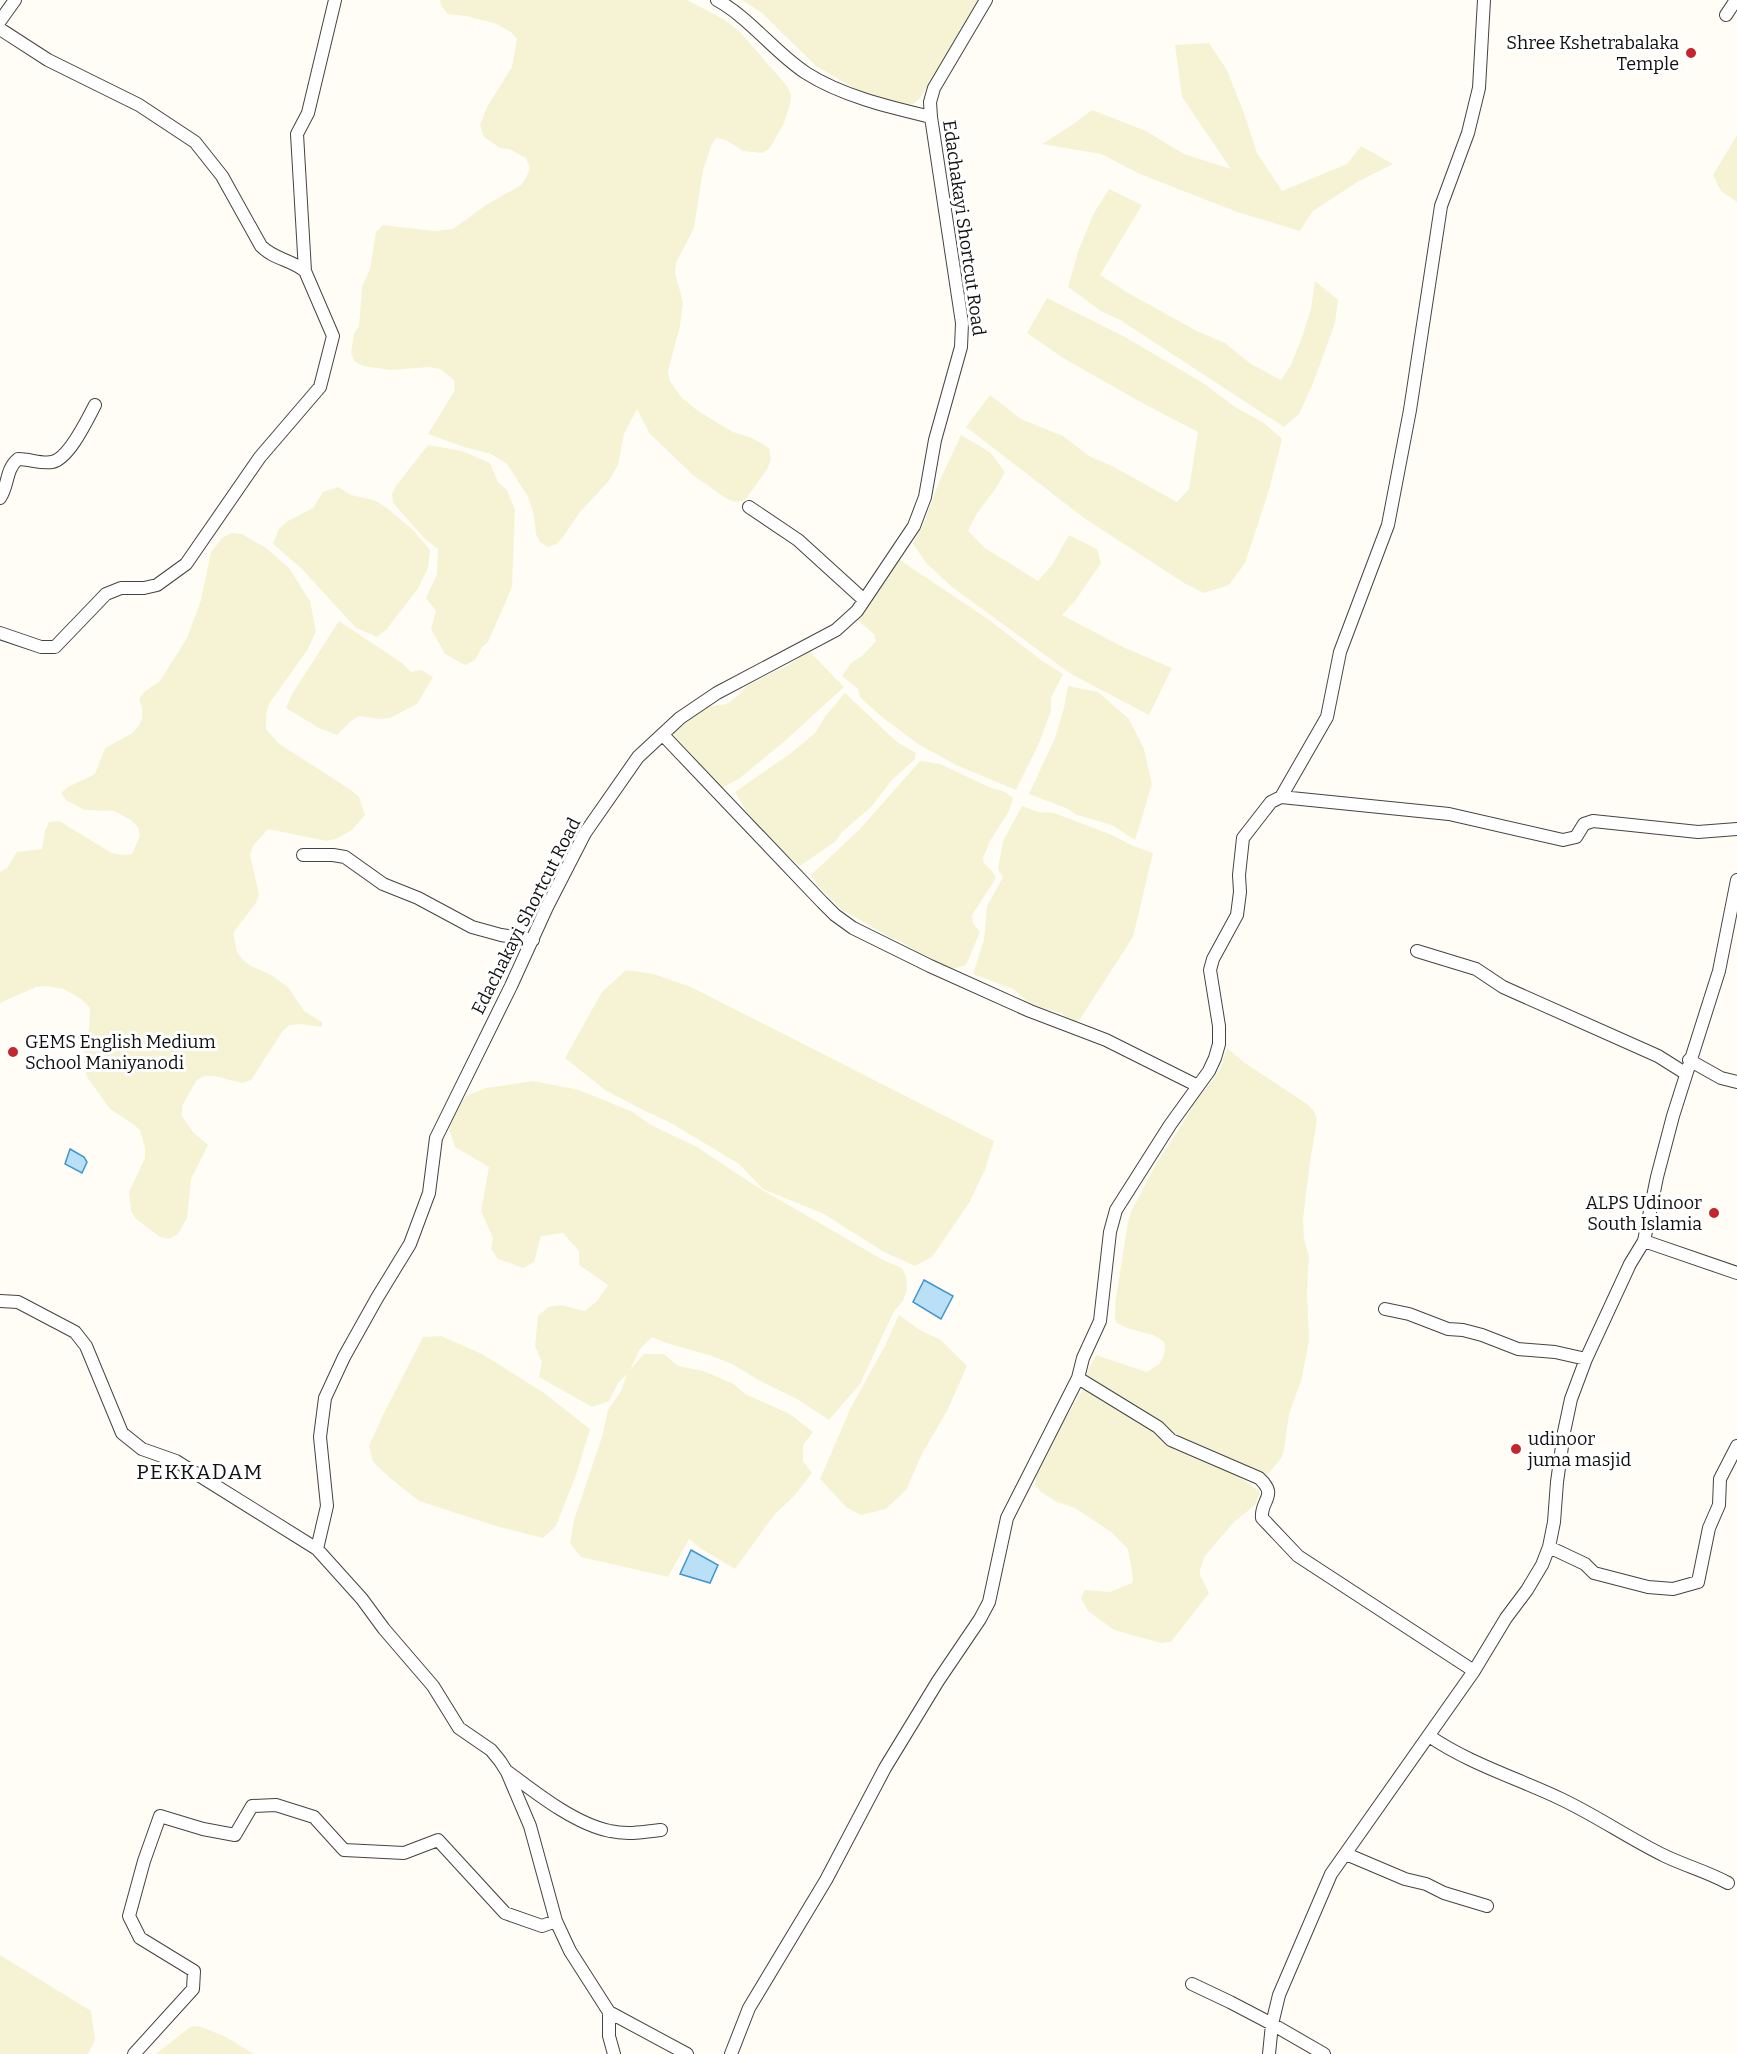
<svg xmlns="http://www.w3.org/2000/svg" width="1737" height="2054" viewBox="0 0 1737 2054" font-family="Bitter,serif">
	<rect width="100%" height="100%" fill="#fffdf5"/>
	<!-- farmland -->
	<path fill="#f6f3d4" d="M440 0H687L725 20 740 32 787 86 791 95 790 104 784 123 770 148 762 153 743 151 726 140 716 138 711 146 703 170 694 228 676 263 675 273 683 302 680 326 668 371 670 381 681 397 698 411 733 432 752 438 769 448 771 459 768 468 745 500 736 502 727 499 694 476 650 434 637 409 624 434 618 465 608 482 580 512 563 537 557 544 548 547 540 542 536 534 534 515 528 497 507 464 491 454 464 447 428 434 455 390 454 380 440 369 430 367 390 370 363 366 354 361 351 353 354 334 359 326 362 287 370 269 376 232 383 225 434 231 453 229 486 205 521 185 526 178 530 168 526 158 509 149 500 148 484 137 480 125 487 107 512 67 517 39 511 32 494 23 466 16 448 14 441 6Z
		M742 0H978L973 15 920 98 913 104 903 106 859 91 816 66 762 13Z
		M1209 43 1227 70 1245 116 1257 153 1282 191 1347 164 1361 146 1393 164 1359 181 1313 211 1300 231 1237 212 1191 194 1140 174 1101 154 1042 144 1072 125 1092 110 1146 131 1184 154 1231 169 1182 97 1175 45Z
		M1737 135V202L1721 191 1713 175Z
		M1109 189 1142 205 1100 275 1130 294 1195 330 1225 343 1251 364 1281 380 1291 365 1302 337 1311 309 1315 281 1338 300 1335 323 1312 386 1299 414 1284 427 1120 320 1101 311 1068 287 1079 249 1094 213Z
		M1047 298 1125 337 1203 383 1235 407 1264 423 1282 439 1269 490 1245 563 1229 585 1204 593 1184 583 1084 518 966 427 990 395 1021 419 1063 436 1089 456 1112 466 1177 502 1189 489 1198 432 1146 405 1063 358 1027 333Z
		M961 435 990 452 1005 472 996 488 976 515 968 531 985 548 1038 581 1052 565 1069 535 1097 549 1101 563 1075 601 1062 615 1123 647 1172 668 1149 715 1071 674 1034 647 952 587 927 564 913 544 924 522 940 480Z
		M428 445 462 451 490 463 498 482 507 490 515 510 512 586 509 594 488 642 482 647 475 660 465 665 445 654 431 629 436 611 426 598 437 574 438 549 425 539 393 503 392 494 395 487Z
		M338 487 351 495 374 500 387 508 413 530 430 550 428 568 417 590 386 630 377 637 356 628 301 568 273 544 279 529 288 521 313 508 323 492Z
		M232 533 242 534 266 548 289 568 310 601 316 631 308 649 269 704 266 714V729L278 743 351 790 359 797 365 815 352 830 336 839 326 841 268 829 253 846 250 855 259 894 256 903 233 933 237 952 243 960 251 966 271 975 288 987 304 1011 322 1022V1027L299 1024 289 1025 282 1032 251 1080 242 1083 214 1076H204L196 1081 182 1106V1116L193 1132 208 1145 191 1179 187 1218 178 1234 169 1239 160 1237 136 1219 131 1211 129 1192 145 1158V1148L140 1130 133 1124 110 1109 87 1077 83 1058 89 1028 90 1008 81 999 64 989 46 986 36 987 0 1003V872L7 868 17 852 42 849 45 831 49 822 59 821 112 853 122 855 132 854 140 836 138 827 131 820 114 811 85 810 67 801 61 793 68 787 95 774 105 748 131 734 138 727 142 719V708L139 699 144 692 160 681 187 638 201 600 211 552 223 537Z
		M897 558 988 619 1041 660 1063 674 1051 698V711L1039 743 1016 790 956 765 918 744 882 717 860 697 858 689 842 676 851 663 862 656 876 641 874 634 855 618Z
		M339 621 402 663 411 672 421 670 433 677 417 704 390 718 379 719 359 716 351 721 337 735 319 728 286 708 292 694Z
		M809 651 844 687 786 740 740 778 722 788 710 779 671 736 704 707 727 704 740 694 747 686 792 663Z
		M1068 686 1098 692 1129 719 1144 749 1152 784 1135 840 1112 825 1077 815 1066 808 1029 794 1055 738 1064 708Z
		M845 693 897 742 916 753 915 759 892 780 871 807 842 832 836 841 800 866 777 847 752 821 735 792 791 753 815 733 826 715Z
		M920 761 940 764 989 787 1005 792 1013 798 1009 811 990 841 983 858 984 863 992 871 996 878 972 915 973 923 980 932 966 965 953 969H948L934 963 902 942 889 937 841 909 820 888 811 875 859 830Z
		M1022 806 1038 812 1054 813 1112 835 1131 845 1153 853 1133 937 1080 1019 1074 1023 1061 1013 1042 1008 1027 1001 1013 989 973 974 984 940 987 906 1003 877 998 869 1003 841Z
		M626 970 654 974 691 987 994 1141 985 1170 969 1203 932 1257 915 1266 884 1252 824 1214 763 1189 739 1164 671 1123 641 1109 605 1090 565 1058 602 992Z
		M1227 1048 1245 1063 1307 1104 1314 1111 1317 1120 1309 1169 1303 1219 1304 1239 1309 1257 1307 1291 1309 1340 1302 1378 1289 1414 1284 1450 1281 1459 1266 1476 1203 1446 1179 1438 1087 1377V1372L1096 1355 1147 1372 1159 1364 1164 1355 1165 1345 1163 1341 1153 1335 1127 1328 1117 1323 1115 1319V1304L1128 1222 1131 1212 1156 1164 1183 1123 1197 1098 1210 1084 1221 1067Z
		M533 1081 579 1090 633 1112 651 1125 697 1147 754 1185 823 1225 883 1260 902 1268 906 1276 907 1289 903 1301 894 1311 860 1384 829 1420 797 1399 760 1381 732 1364 709 1355 666 1343 652 1337 640 1349 630 1370 644 1354H664L678 1366 703 1371 734 1384 745 1394 790 1414 813 1432 803 1445V1461L812 1473 794 1496 775 1514 735 1569 703 1550 689 1539 668 1577 581 1557 570 1543 574 1520 602 1437 608 1410 621 1391 627 1374 618 1383 609 1401 592 1407 539 1377 542 1362 535 1346 538 1316 548 1307 561 1305 585 1311 597 1301 608 1285 579 1265V1251L563 1233 541 1236 534 1262 523 1268 498 1259 491 1249 493 1238 481 1211 489 1167 455 1147 447 1123 466 1096 486 1088Z
		M899 1315 920 1330 941 1340 967 1366 948 1409 922 1454 906 1490 886 1509 861 1515 846 1507 820 1479 851 1407 885 1346Z
		M441 1336 482 1354 544 1393 590 1429 576 1475 556 1526 543 1538 496 1526 419 1501 390 1478 373 1462 369 1446 383 1415 423 1337Z
		M1088 1388 1180 1450 1238 1476 1260 1492 1255 1505 1233 1523 1205 1556 1200 1570V1575L1209 1593 1171 1642 1161 1643 1114 1630 1088 1611 1081 1598 1085 1590 1110 1592 1132 1583 1133 1578 1128 1549 1111 1532 1075 1508 1057 1502 1041 1492 1035 1485 1036 1476 1059 1429 1083 1389Z
		M0 1955 91 2011 95 2040 88 2054H0Z
		M199 2026 226 2037 254 2054H156L190 2027Z"/>
	<!-- water -->
	<path fill="#b9e0f7" stroke="#3f96cf" stroke-width="1.5" d="M70 1149 84 1157 87 1162 82 1173 65 1164Z
		M924 1280 953 1296 941 1319 913 1302Z
		M691 1550 718 1565 710 1583 680 1574Z"/>
	<g fill="none" stroke-linecap="round" stroke-linejoin="round">
		<!-- minor casing -->
		<g stroke="#444" stroke-width="14">
			<path id="minor" d="M717 0C751 19 774 52 806 73 842 96 889 107 931 117
				M1726 15 1736 0
				M0 21 15 0
				M0 29 48 60 139 105 195 142 222 176 261 246C275 260 290 259 305 271L333 336 320 387 260 457 186 564 157 585 144 588H121L106 594 55 647H41L0 633
				M305 271 297 134 308 113 335 0
				M0 498C9 485 5 470 18 459 30 459 41 464 52 462 69 459 87 420 95 405
				M749 507 798 540 864 600
				M663 735 822 902 835 915 853 928 930 966 1030 1011 1106 1040 1198 1086
				M1281 797 1449 814 1563 840 1576 837 1584 824 1593 821 1698 832 1737 829
				M303 855H333L345 857 383 884 418 898 472 927 501 935 533 940
				M1417 951 1476 969 1503 987 1658 1056 1685 1073
				M1689 1060 1721 1078 1737 1082
				M1644 1241 1737 1273
				M0 1301 18 1302 75 1332 86 1346 122 1433 142 1449 176 1461 317 1549 362 1599 384 1629 433 1686 459 1728 491 1750 500 1761 507 1772 530 1826 556 1921 570 1951 609 2012 687 2054
				M1385 1309 1409 1314 1448 1329 1463 1330 1482 1335 1518 1349 1555 1352 1586 1359
				M1078 1378 1158 1427 1171 1440 1259 1478C1279 1496 1260 1500 1262 1518L1298 1556 1474 1671
				M1549 1547 1585 1564 1594 1573 1648 1587 1673 1589 1698 1582 1709 1528 1719 1505 1720 1479 1737 1446
				M317 1549 327 1506 320 1437 325 1398 344 1357 377 1298 410 1244 429 1193 436 1138 511 986 547 907 585 833 638 757 680 718 717 693 836 630 857 611 914 526 925 497 935 440 961 347 962 323 931 117 930 102 934 88 986 0
				M1429 1736C1470 1764 1517 1778 1561 1799 1597 1816 1630 1839 1665 1856 1686 1866 1708 1872 1728 1883
				M508 1772C536 1793 575 1824 610 1831 627 1835 644 1832 661 1830
				M1346 1854 1405 1879 1426 1884 1444 1893 1487 1906
				M1192 1984 1230 2002 1272 2024 1279 1995 1331 1874 1474 1671 1506 1618 1527 1590 1542 1565 1549 1547 1554 1522 1557 1482 1564 1432 1571 1399 1586 1359 1630 1264 1644 1241 1657 1177 1673 1116 1719 971 1737 880
				M609 2012V2036L614 2054
				M134 2054 193 1989 194 1971 140 1938 129 1916 144 1861 160 1816 203 1829 235 1835 252 1806 276 1805 314 1817 344 1850 404 1853 438 1840 505 1913 542 1926 556 1921
				M731 2054 749 2008 826 1880 885 1768 938 1681 980 1619 989 1602 1007 1518 1078 1378 1083 1358 1100 1321 1110 1232 1116 1210 1170 1125 1209 1071 1215 1058 1219 1044V1026L1210 970 1213 959 1237 915 1240 892 1239 875 1243 838 1271 802 1281 797 1327 717 1340 652 1388 525 1410 410 1441 206 1468 133 1479 88 1484 0
				M1269 2054 1272 2024 1324 2054"/>
		</g>
		<!-- minor -->
		<use href="#minor" stroke="#fff" stroke-width="12"/>
	</g>
	<!-- markers -->
	<g fill="#c4262e" stroke="#fff" stroke-width="2">
		<circle cx="1691" cy="53" r="6"/>
		<circle cx="13" cy="1052" r="6"/>
		<circle cx="1714" cy="1213" r="6"/>
		<circle cx="1516" cy="1449" r="6"/>
	</g>
	<g text-anchor="middle" dominant-baseline="central" stroke-width="6" stroke-linejoin="round" paint-order="stroke">
		<!-- poi labels -->
		<g font-size="18" fill="#111" stroke="#fff" text-anchor="end">
			<text x="1679" y="43">Shree Kshetrabalaka<tspan x="1679" dy="21">Temple</tspan></text>
			<text x="25" y="1042" text-anchor="start">GEMS English Medium<tspan x="25" dy="21">School Maniyanodi</tspan></text>
			<text x="1702" y="1203">ALPS Udinoor<tspan x="1702" dy="21">South Islamia</tspan></text>
			<text x="1528" y="1439" text-anchor="start">udinoor<tspan x="1528" dy="21">juma masjid</tspan></text>
		</g>
		<!-- street labels -->
		<g font-size="18" fill="#111" stroke="#fff">
			<text transform="translate(964 228) rotate(82)">Edachakayi Shortcut Road</text>
			<text transform="translate(526 916) rotate(-63)">Edachakayi Shortcut Road</text>
		</g>
		<!-- quarter labels -->
		<g font-size="21" letter-spacing="1.5" fill="#111" stroke="#fff">
			<text x="200" y="1472">PEKKADAM</text>
		</g>
	</g>
</svg>
